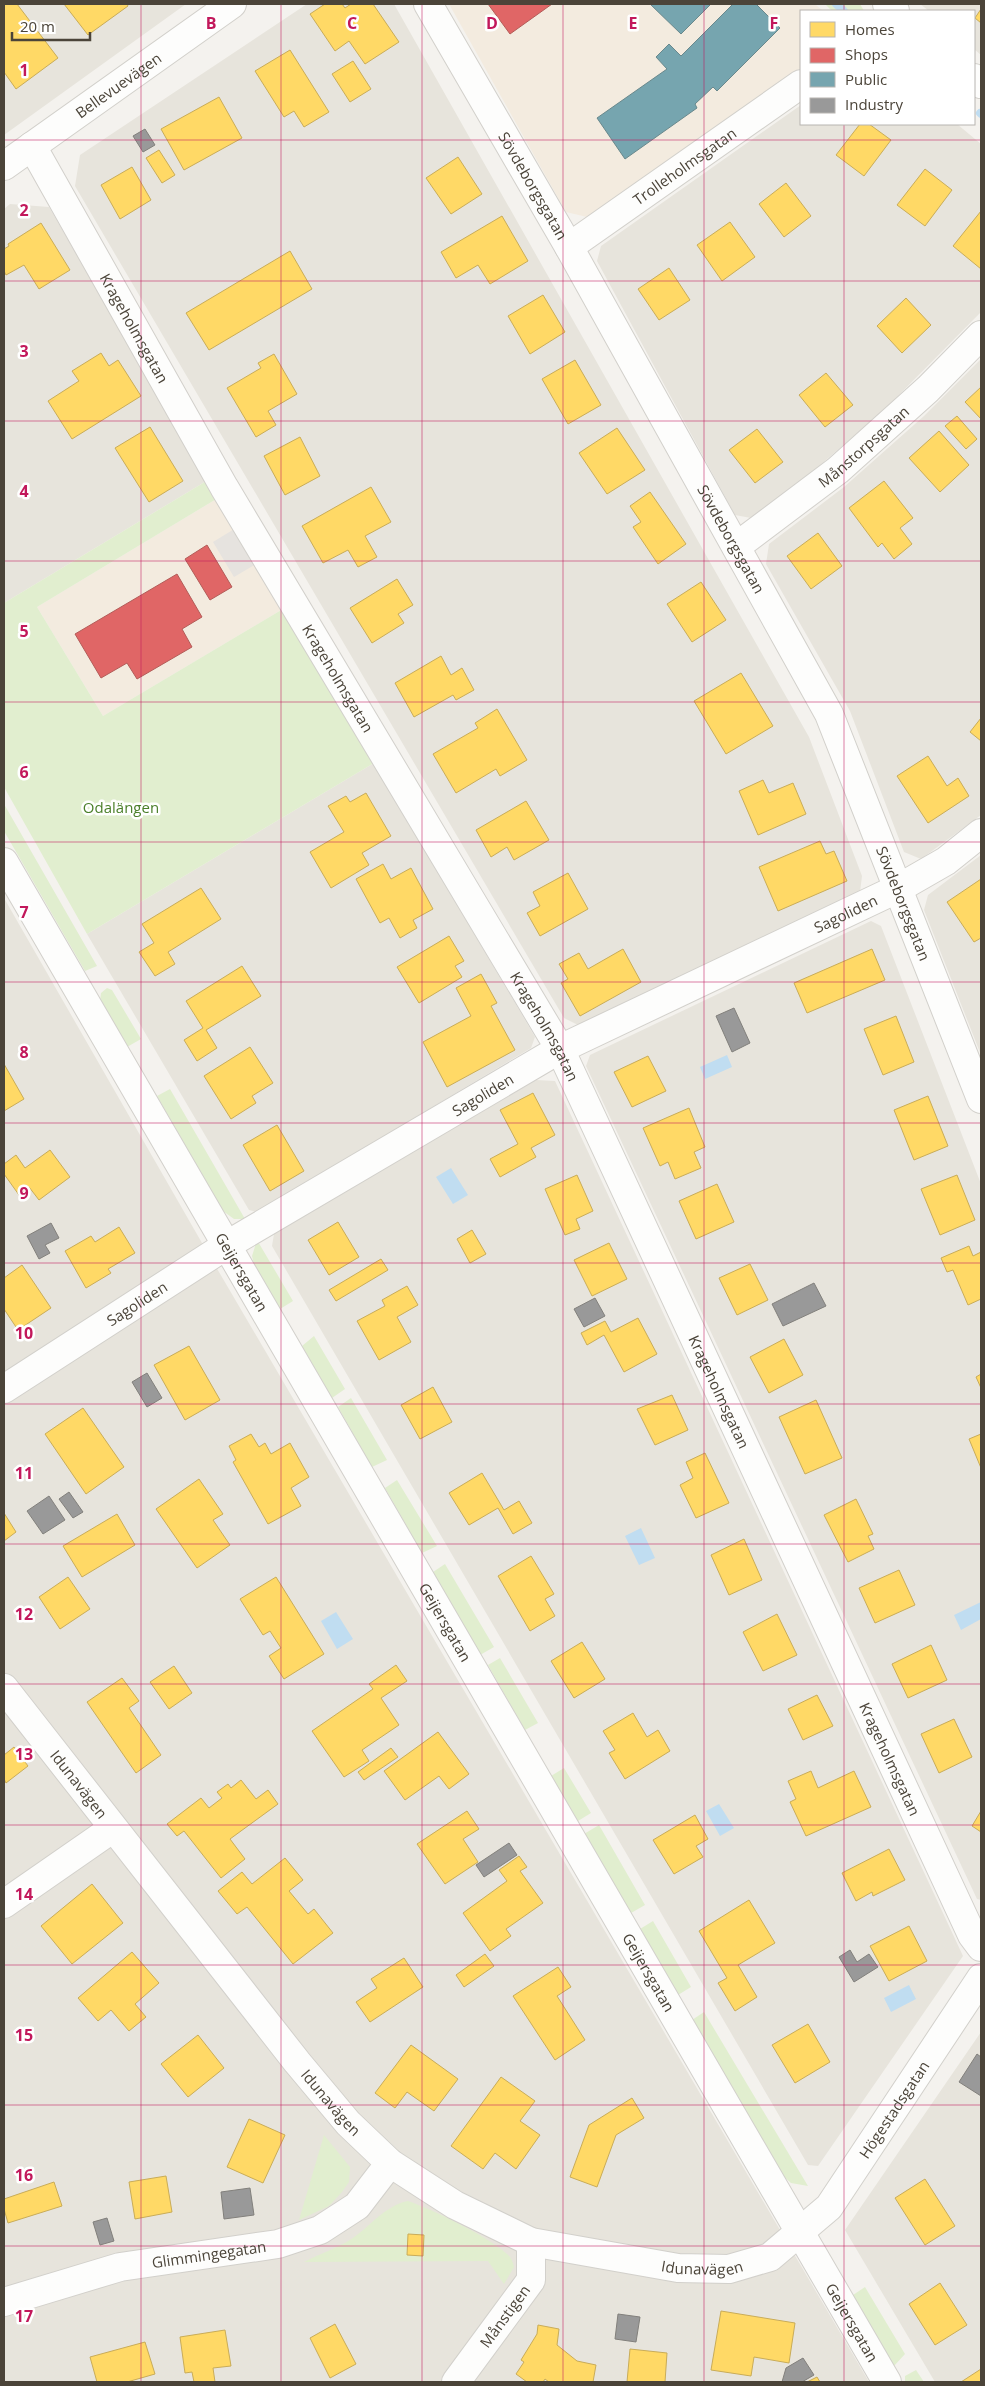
<svg xmlns="http://www.w3.org/2000/svg" width="985" height="2386" viewBox="0 0 985 2386" font-family="'Open Sans',sans-serif">
	<rect width="100%" height="100%" fill="#f4f2ee"/>
	<!-- residential -->
	<path fill="#e7e4dc" d="M4 4H186L4 135Z
		M307 4H394L809 737 862 876 860 892 580 1026 564 1018 75 186 80 155Z
		M920 4H981V55L974 49V11H929Z
		M801 105V124H957L981 144V312L885 409 804 479 751 518 735 515 597 261 601 246Z
		M10 204 49 207 208 480 4 603V209Z
		M981 359V815L921 859 904 852 850 711 766 564 769 544 844 487 924 416Z
		M374 763 535 1037 531 1048 257 1212 249 1210 87 934Z
		M981 855V1055L924 910 928 895Z
		M4 898 202 1243 869 2382H4Z
		M871 921 881 926 981 1184V1900L977 1899 586 1066 590 1055Z
		M536 1080 555 1081 963 1956 818 2166 808 2165 272 1246 274 1234Z
		M981 2032V2382H935L845 2230Z"/>
	<!-- commercial -->
	<path fill="#f3ebdf" d="M449 4H815L823 11H801V68L587 217 566 212Z
		M218 498 283 609 103 716 37 607Z"/>
	<!-- green -->
	<path fill="#e1eecf" d="M825 4H860L864 11H832Z
		M208 480 218 498 37 607 103 716 283 609 374 763 87 934 4 787V603Z
		M4 804 97 966 85 971 4 831Z
		M107 988 112 990 141 1039 127 1047 100 1001 101 993Z
		M170 1089 245 1219H234L223 1211 157 1096Z
		M257 1240 293 1301 280 1309 254 1264 252 1256Z
		M314 1336 345 1389 332 1398 302 1346Z
		M351 1398 387 1460 372 1467 338 1407Z
		M397 1480 437 1546 422 1553 385 1488Z
		M445 1564 494 1647 480 1655 433 1572Z
		M500 1658 538 1723 525 1730 488 1665Z
		M564 1768 591 1813 578 1821 551 1776Z
		M599 1825 645 1905 631 1913 584 1834Z
		M653 1921 691 1987 678 1995 640 1929Z
		M704 2012 808 2186 791 2183 782 2175 692 2020Z
		M324 2135 350 2167 349 2182 342 2192 329 2206 299 2220Z
		M408 2201C432 2209 489 2237 507 2254 511 2257 513 2262 514 2267L504 2284 488 2261 304 2262C319 2254 335 2249 350 2240 370 2227 384 2206 408 2201Z
		M865 2287 905 2354 894 2366 853 2295Z
		M916 2370 924 2382H905V2376Z"/>
	<!-- parking -->
	<path fill="#e6e3df" d="M236 528 256 564 234 577 213 542Z"/>
	<!-- water -->
	<path fill="#c0ddf1" d="M727 1055 732 1067 705 1079 700 1067Z
		M451 1168 468 1195 453 1204 436 1177Z
		M641 1528 655 1558 639 1565 625 1536Z
		M981 1602V1619L961 1630 954 1615Z
		M336 1612 353 1639 337 1649 321 1621Z
		M719 1804 734 1828 720 1836 706 1811Z
		M909 1985 916 1999 891 2012 884 1998Z"/>
	<!-- homes -->
	<path fill="#ffd966" stroke="#c9ac58" d="M4 4H17L58 58 16 89 4 72Z
		M64 4H127L128 6 88 35Z
		M325 4H342L345 8 351 4H373L399 42 365 64 349 41 335 51 310 14Z
		M981 9V23L975 18Z
		M290 50 329 112 304 127 294 111 284 117 255 71Z
		M353 61 371 89 350 102 332 74Z
		M219 97 242 138 184 170 161 129Z
		M860 124H869L891 140 864 176 836 155Z
		M159 150 175 175 162 183 146 158Z
		M458 157 482 194 451 214 426 178Z
		M132 167 151 200 120 219 101 185Z
		M925 169 952 190 925 226 897 205Z
		M786 183 811 216 784 237 759 204Z
		M981 211V269L953 246Z
		M502 216 528 261 490 284 478 265 456 278 441 252Z
		M730 222 755 257 722 281 697 245Z
		M41 223 70 270 39 289 24 265 6 275 4 271V249L9 246 8 244Z
		M290 251 312 289 209 350 186 313Z
		M669 268 690 300 659 320 638 289Z
		M543 295 565 332 530 354 508 316Z
		M906 298 931 325 902 353 877 326Z
		M101 353 109 366 118 360 141 396 72 439 48 401 79 381 72 371Z
		M274 354 297 394 268 411 276 425 256 437 227 388 261 368 258 363Z
		M575 360 601 405 568 424 542 379Z
		M826 373 853 405 825 427 799 395Z
		M981 387V419L965 402Z
		M957 416 977 439 966 449 945 426Z
		M150 427 183 481 149 502 115 448Z
		M617 428 645 470 607 494 579 453Z
		M757 429 783 462 755 483 729 450Z
		M939 431 969 465 940 492 909 458Z
		M300 437 320 476 285 495 264 456Z
		M884 481 913 518 900 528 912 544 894 559 882 543 878 547 849 508Z
		M371 487 391 522 365 536 377 557 358 567 348 550 323 563 302 526Z
		M650 492 686 544 658 564 633 527 641 522 630 506Z
		M818 533 842 566 811 589 787 556Z
		M397 579 413 605 398 614 404 623 372 643 350 608Z
		M701 582 726 620 692 642 667 604Z
		M441 656 451 675 462 668 474 690 456 700 453 695 414 717 395 683Z
		M741 673 773 726 726 754 694 701Z
		M497 709 527 760 500 776 496 769 456 793 433 754 478 728 475 723Z
		M981 718V741L970 732Z
		M928 756 947 786 958 778 969 796 928 823 897 776Z
		M763 780 769 793 793 783 806 814 758 835 739 791Z
		M366 793 391 836 362 853 369 865 331 888 310 852 344 832 328 806 346 796 350 802Z
		M526 801 549 840 514 860 507 847 491 857 476 830Z
		M820 841 826 854 834 851 847 881 778 911 759 867Z
		M383 864 391 879 411 868 433 909 413 920 417 928 400 938 389 918 380 923 356 879Z
		M568 873 588 909 540 936 527 913 540 906 533 892Z
		M981 879V938L974 942 947 902Z
		M201 888 221 919 168 952 175 964 155 976 139 952 154 943 142 924Z
		M449 936 464 961 455 966 462 977 419 1003 397 967Z
		M623 949 641 982 580 1016 561 983 568 979 559 964 579 953 588 969Z
		M872 949 885 980 807 1013 794 983Z
		M242 966 261 996 206 1030 217 1048 197 1061 184 1040 203 1028 186 1001Z
		M481 974 497 1003 491 1006 515 1050 447 1087 423 1042 471 1016 456 988Z
		M896 1016 914 1062 883 1075 864 1029Z
		M250 1047 273 1083 252 1096 256 1103 231 1119 204 1076Z
		M648 1056 666 1091 632 1107 614 1072Z
		M4 1064 24 1099 4 1111Z
		M533 1093 555 1135 531 1148 536 1157 500 1177 490 1159 518 1144 500 1110Z
		M928 1096 948 1146 914 1160 894 1110Z
		M689 1108 705 1147 694 1152 701 1168 675 1179 668 1162 660 1166 643 1128Z
		M277 1125 304 1171 270 1191 243 1145Z
		M50 1150 70 1177 39 1200 29 1187 19 1195 4 1174V1164L16 1155 25 1168Z
		M577 1175 593 1211 576 1219 580 1229 565 1235 545 1189Z
		M957 1175 975 1220 940 1235 921 1189Z
		M717 1184 734 1222 696 1239 679 1201Z
		M338 1222 359 1257 329 1275 308 1240Z
		M119 1227 135 1253 108 1269 111 1273 86 1288 65 1251 91 1236 95 1242Z
		M472 1230 486 1254 470 1263 457 1239Z
		M609 1243 627 1279 592 1296 574 1260Z
		M969 1246 973 1256 981 1252V1299L968 1305 953 1270 947 1272 941 1258Z
		M381 1259 388 1270 336 1301 329 1290Z
		M750 1264 768 1300 737 1315 719 1278Z
		M22 1265 51 1308 18 1330 4 1309V1278Z
		M407 1286 418 1305 397 1317 411 1342 379 1360 357 1321 385 1306 382 1300Z
		M638 1318 657 1354 624 1372 604 1335 587 1345 581 1333 605 1321 611 1332Z
		M784 1339 803 1375 769 1393 750 1357Z
		M189 1346 220 1400 185 1420 154 1365Z
		M981 1374V1388L976 1377Z
		M433 1387 452 1422 420 1439 401 1405Z
		M672 1395 688 1430 655 1445 637 1409Z
		M816 1400 842 1458 805 1474 779 1417Z
		M83 1408 124 1467 86 1494 45 1434Z
		M251 1434 259 1447 265 1443 271 1454 290 1443 309 1477 291 1488 301 1506 268 1524 233 1462 236 1460 229 1446Z
		M981 1434V1468L969 1439Z
		M705 1453 729 1503 696 1518 680 1485 693 1478 686 1462Z
		M482 1473 504 1510 519 1501 532 1523 513 1534 498 1508 469 1525 449 1493Z
		M199 1479 223 1514 213 1520 230 1545 197 1568 156 1509Z
		M856 1499 873 1534 868 1536 874 1549 848 1562 824 1515Z
		M4 1513 16 1532 4 1541Z
		M117 1514 135 1545 82 1577 63 1546Z
		M744 1539 762 1580 729 1595 711 1555Z
		M531 1556 554 1594 545 1599 555 1616 530 1631 498 1576Z
		M899 1570 915 1605 875 1623 859 1588Z
		M68 1577 90 1609 60 1629 39 1597Z
		M276 1577 324 1654 284 1679 269 1656 281 1648 270 1631 263 1635 240 1599Z
		M777 1614 797 1655 763 1671 743 1632Z
		M582 1642 605 1679 574 1698 551 1661Z
		M931 1645 947 1680 908 1698 892 1664Z
		M396 1665 407 1681 381 1698 399 1725 362 1750 369 1761 344 1777 312 1731 373 1689 369 1684Z
		M174 1666 192 1693 169 1709 150 1682Z
		M122 1678 139 1701 129 1708 161 1755 136 1773 87 1702Z
		M817 1695 833 1726 803 1740 788 1709Z
		M633 1713 647 1737 658 1730 670 1751 625 1779 609 1753 615 1750 603 1731Z
		M954 1719 972 1757 939 1773 921 1734Z
		M438 1732 469 1774 449 1789 439 1776 405 1800 384 1771Z
		M14 1747 28 1766 6 1783 4 1779V1755Z
		M391 1748 398 1757 364 1780 358 1772Z
		M811 1771 818 1788 854 1771 871 1807 806 1836 790 1802 796 1799 788 1781Z
		M241 1780 256 1799 268 1790 278 1804 230 1839 245 1859 221 1878 184 1831 177 1836 167 1824 201 1798 209 1808 222 1798 217 1792 228 1784 231 1788Z
		M467 1811 479 1829 463 1839 478 1862 445 1884 417 1844Z
		M981 1811V1832L972 1826Z
		M695 1815 708 1839 696 1846 703 1857 674 1874 653 1840Z
		M889 1849 905 1880 873 1896 872 1892 856 1901 842 1873Z
		M519 1856 527 1867 520 1871 543 1903 506 1929 511 1936 490 1951 463 1913 507 1881 499 1870Z
		M285 1858 303 1880 289 1891 308 1914 314 1909 333 1933 293 1964 247 1907 237 1914 218 1891 242 1872 252 1884Z
		M92 1884 123 1923 72 1964 41 1926Z
		M749 1900 775 1943 738 1965 757 1997 735 2011 718 1983 727 1978 699 1931Z
		M909 1926 927 1961 889 1981 870 1946Z
		M132 1952 159 1983 135 2004 146 2017 129 2031 111 2010 98 2021 78 1998Z
		M485 1954 494 1966 464 1987 456 1975Z
		M404 1958 423 1987 370 2022 356 2002 377 1988 371 1979Z
		M558 1967 571 1987 557 1996 585 2040 555 2060 513 1996Z
		M808 2024 830 2062 795 2083 772 2045Z
		M198 2035 224 2068 188 2097 161 2064Z
		M411 2045 458 2079 434 2111 407 2092 395 2108 375 2093Z
		M501 2077 535 2101 520 2121 540 2135 516 2169 495 2153 483 2169 451 2146Z
		M632 2098 644 2118 616 2135 597 2187 570 2177 589 2125Z
		M249 2119 285 2135 263 2183 227 2167Z
		M166 2176 172 2212 135 2219 129 2182Z
		M925 2179 955 2226 925 2245 895 2198Z
		M54 2182 62 2206 8 2223 4 2209V2199Z
		M408 2234 424 2235 423 2256 407 2255Z
		M940 2283 967 2325 935 2345 909 2304Z
		M721 2311 795 2323 789 2363 754 2357 751 2376 711 2370Z
		M335 2324 356 2364 330 2378 310 2338Z
		M538 2325 559 2329 557 2345 577 2361 596 2365 593 2382H549L545 2379 543 2382H527L516 2374 524 2362 521 2360 537 2334Z
		M225 2330 231 2366 213 2368 215 2382H194L192 2372 185 2373 180 2337Z
		M145 2342 155 2374 127 2382H97L90 2357Z
		M630 2349 667 2353 665 2382H627Z
		M981 2369V2382H961Z
		M817 2377 820 2382H807Z"/>
	<!-- shops -->
	<path fill="#e06666" stroke="#b35c58" d="M488 4H552L510 34Z
		M207 545 232 587 210 600 185 559Z
		M177 574 202 617 182 629 192 647 137 679 127 663 101 678 75 634Z"/>
	<!-- public -->
	<path fill="#76a5af" stroke="#69888c" d="M650 4H711L681 34Z
		M733 4H756L780 28 717 91 713 87 695 104 697 108 625 159 597 118 667 69 656 57 669 44 681 56Z"/>
	<!-- industry -->
	<path fill="#999" stroke="#82807c" d="M145 129 155 145 143 152 133 136Z
		M734 1008 750 1043 732 1052 716 1016Z
		M51 1223 59 1238 45 1245 50 1253 39 1259 27 1236Z
		M814 1283 826 1306 783 1326 772 1304Z
		M595 1298 605 1316 584 1327 574 1309Z
		M147 1373 162 1398 147 1407 132 1382Z
		M69 1492 83 1512 73 1518 59 1499Z
		M49 1496 65 1520 43 1534 27 1511Z
		M509 1843 517 1855 484 1877 476 1865Z
		M850 1950 857 1962 869 1954 878 1967 854 1982 839 1957Z
		M977 2054 981 2057V2096L959 2082Z
		M250 2188 254 2215 224 2219 221 2192Z
		M107 2218 114 2241 100 2245 93 2222Z
		M618 2314 640 2317 636 2342 615 2339Z
		M803 2358 814 2375 802 2382H782L786 2368Z"/>
	<g fill="none" stroke-linecap="round" stroke-linejoin="round">
		<!-- stream -->
		<path stroke="#c0ddf1" stroke-width="8" d="M836 4 844 11
			M980 113 981 114"/>
		<!-- minor casing -->
		<g stroke="#d2d0cb" stroke-width="30">
			<g id="minor">
				<path id="s1" d="M428 4 569 247 829 714 981 1099"/>
				<path d="M887 4 895 11"/>
				<path d="M974 78 981 84"/>
				<path id="s2" d="M32 146 224 487 560 1049 972 1935 981 1947"/>
				<path id="s3" d="M4 166 232 4"/>
				<path id="s4" d="M569 247 801 84"/>
				<path id="s5" d="M737 546 838 470 928 389 981 335"/>
				<path id="s6" d="M4 862 887 2382"/>
				<path id="s7" d="M4 1389 227 1245 560 1049 899 888 946 861 981 833"/>
				<path id="s8" d="M4 1688 297 2062 348 2123 390 2163 455 2205 531 2242 678 2268 729 2269 770 2257 829 2207 981 1978"/>
				<path d="M4 1904 112 1829"/>
				<path id="s9" d="M4 2302 120 2267 278 2244 320 2230 357 2206 390 2163"/>
				<path id="s10" d="M456 2382 531 2280V2242"/>
			</g>
		</g>
		<!-- minor -->
		<use href="#minor" stroke="#fdfdfc" stroke-width="28"/>
	</g>
	<!-- grid -->
	<path fill="none" stroke="#c2185b" stroke-width="1" stroke-opacity="0.55" d="M141 4V2382M281 4V2382M422 4V2382M563 4V2382M704 4V2382M844 4V11M844 124V2382M4 140H981M4 281H981M4 421H981M4 561H981M4 702H981M4 842H981M4 982H981M4 1123H981M4 1263H981M4 1404H981M4 1544H981M4 1684H981M4 1825H981M4 1965H981M4 2105H981M4 2246H981"/>
	<g text-anchor="middle" dominant-baseline="central" stroke-width="5" stroke-linejoin="round" paint-order="stroke">
		<!-- street labels -->
		<g font-size="15" fill="#4b4439" stroke="#fff">
			<text stroke="none"><textPath href="#s3" startOffset="140">Bellevuevägen</textPath></text>
			<text stroke="none"><textPath href="#s4" startOffset="141">Trolleholmsgatan</textPath></text>
			<text stroke="none"><textPath href="#s1" startOffset="210">Sövdeborgsgatan</textPath></text>
			<text stroke="none"><textPath href="#s2" startOffset="209">Krageholmsgatan</textPath></text>
			<text stroke="none"><textPath href="#s5" startOffset="161">Månstorpsgatan</textPath></text>
			<text stroke="none"><textPath href="#s1" startOffset="615">Sövdeborgsgatan</textPath></text>
			<text stroke="none"><textPath href="#s2" startOffset="614">Krageholmsgatan</textPath></text>
			<text stroke="none"><textPath href="#s1" startOffset="1019">Sövdeborgsgatan</textPath></text>
			<text stroke="none"><textPath href="#s7" startOffset="968">Sagoliden</textPath></text>
			<text stroke="none"><textPath href="#s2" startOffset="1019">Krageholmsgatan</textPath></text>
			<text stroke="none"><textPath href="#s7" startOffset="562">Sagoliden</textPath></text>
			<text stroke="none"><textPath href="#s6" startOffset="474">Geijersgatan</textPath></text>
			<text stroke="none"><textPath href="#s7" startOffset="158">Sagoliden</textPath></text>
			<text stroke="none"><textPath href="#s2" startOffset="1424">Krageholmsgatan</textPath></text>
			<text stroke="none"><textPath href="#s6" startOffset="879">Geijersgatan</textPath></text>
			<text stroke="none"><textPath href="#s2" startOffset="1829">Krageholmsgatan</textPath></text>
			<text stroke="none"><textPath href="#s8" startOffset="122">Idunavägen</textPath></text>
			<text stroke="none"><textPath href="#s6" startOffset="1284">Geijersgatan</textPath></text>
			<text stroke="none"><textPath href="#s8" startOffset="528">Idunavägen</textPath></text>
			<text stroke="none"><textPath href="#s8" startOffset="1212">Högestadsgatan</textPath></text>
			<text stroke="none"><textPath href="#s9" startOffset="211">Glimmingegatan</textPath></text>
			<text stroke="none"><textPath href="#s8" startOffset="948">Idunavägen</textPath></text>
			<text stroke="none"><textPath href="#s10" startOffset="82">Månstigen</textPath></text>
			<text stroke="none"><textPath href="#s6" startOffset="1689">Geijersgatan</textPath></text>
		</g>
		<!-- park labels -->
		<g font-size="15" fill="#4a7f2a" stroke="#fff">
			<text x="121" y="807">Odalängen</text>
		</g>
	</g>
	<g font-size="16" text-anchor="middle" font-weight="bold" fill="#c2185b" stroke="#fff" stroke-width="5" stroke-linejoin="round" paint-order="stroke">
		<text x="211" y="29">B</text>
		<text x="352" y="29">C</text>
		<text x="492" y="29">D</text>
		<text x="633" y="29">E</text>
		<text x="774" y="29">F</text>
		<text x="24" y="76">1</text>
		<text x="24" y="216">2</text>
		<text x="24" y="357">3</text>
		<text x="24" y="497">4</text>
		<text x="24" y="637">5</text>
		<text x="24" y="778">6</text>
		<text x="24" y="918">7</text>
		<text x="24" y="1058">8</text>
		<text x="24" y="1199">9</text>
		<text x="24" y="1339">10</text>
		<text x="24" y="1479">11</text>
		<text x="24" y="1620">12</text>
		<text x="24" y="1760">13</text>
		<text x="24" y="1900">14</text>
		<text x="24" y="2041">15</text>
		<text x="24" y="2181">16</text>
		<text x="24" y="2322">17</text>
	</g>
	<!-- border -->
	<rect width="985" height="2386" fill="none" stroke="#4b4439" stroke-width="10"/>
	<!-- legend -->
	<rect x="800" y="10" width="175" height="115" fill="#ffffff" stroke="#b7b4b0"/>
	<rect x="810" y="22" width="25" height="15" fill="#ffd966" stroke="#b7b4b0"/>
	<text x="845" y="35" font-size="15" fill="#4b4439">Homes</text>
	<rect x="810" y="48" width="25" height="15" fill="#e06666" stroke="#b7b4b0"/>
	<text x="845" y="60" font-size="15" fill="#4b4439">Shops</text>
	<rect x="810" y="72" width="25" height="15" fill="#76a5af" stroke="#b7b4b0"/>
	<text x="845" y="85" font-size="15" fill="#4b4439">Public</text>
	<rect x="810" y="98" width="25" height="15" fill="#999999" stroke="#b7b4b0"/>
	<text x="845" y="110" font-size="15" fill="#4b4439">Industry</text>
	<!-- scale -->
	<path d="M12 32v8h78v-8" fill="none" stroke="#4b4439" stroke-width="2.5"/>
	<text x="20" y="32" font-size="15" fill="#4b4439" stroke="#ffffff" stroke-width="4" paint-order="stroke">20 m</text>
</svg>
